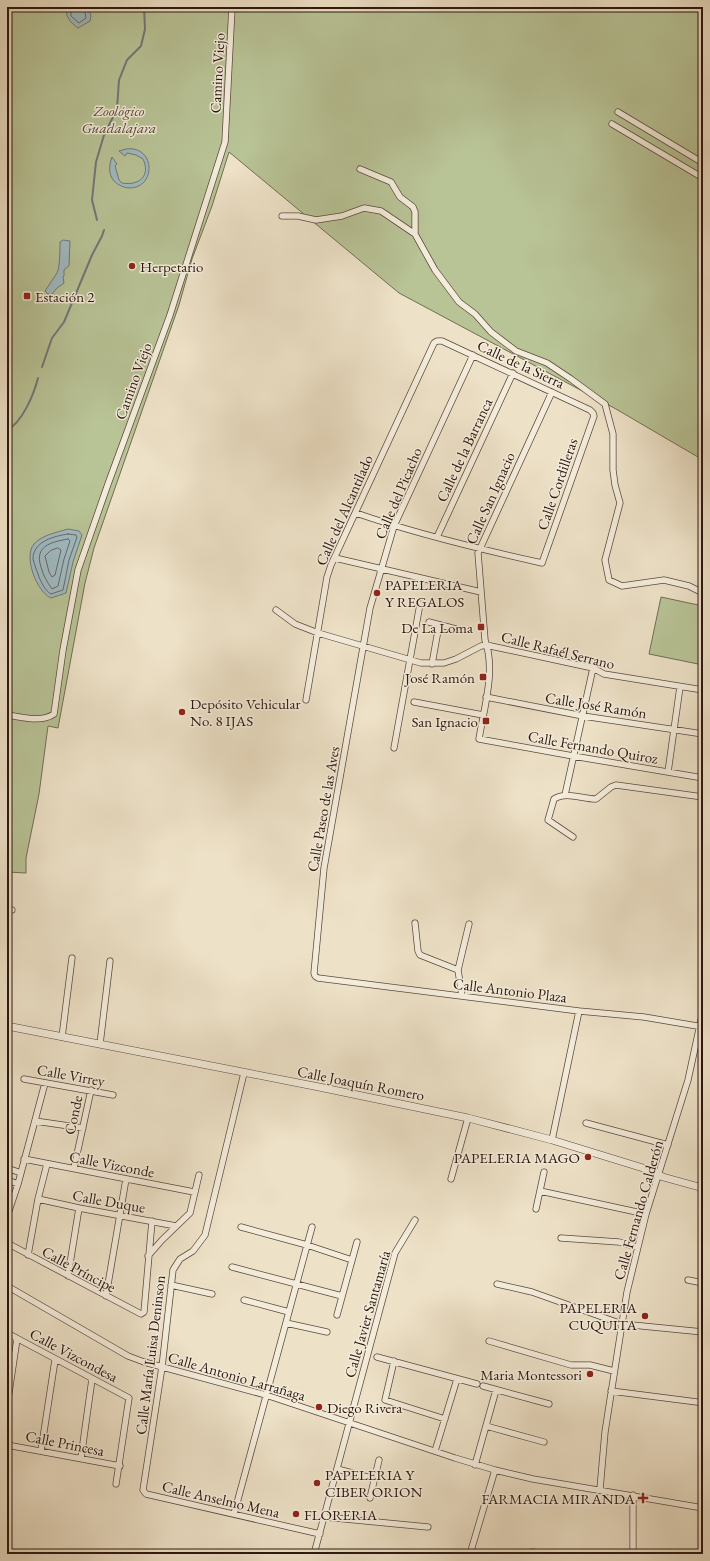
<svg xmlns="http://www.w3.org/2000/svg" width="710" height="1561" viewBox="0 0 710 1561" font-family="'EB Garamond',serif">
	<rect width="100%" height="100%" fill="#ede1c7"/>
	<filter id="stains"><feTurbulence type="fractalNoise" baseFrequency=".005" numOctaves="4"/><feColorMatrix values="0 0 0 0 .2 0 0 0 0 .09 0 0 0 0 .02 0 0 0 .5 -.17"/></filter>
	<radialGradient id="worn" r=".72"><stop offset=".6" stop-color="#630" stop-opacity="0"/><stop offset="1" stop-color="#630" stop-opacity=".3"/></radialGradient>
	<!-- green -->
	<path fill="#b8c396" stroke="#726c52" d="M7 7H703V460L616 409 399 293 229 152 212 206 192 259 179 305 94 548 85 583 58 728 48 726 39 794 26 858V873L7 872Z
		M661 597 703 606V665L649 654Z"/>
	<!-- water -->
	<path fill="#a0bac1" stroke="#727879" d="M67 7H88L91 16 90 21 78 28C71 23 64 16 67 7Z
		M126 149C155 145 157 187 130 188 124 188 118 185 114 181 108 174 109 165 112 157L117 164 115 166 119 180 122 183C139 186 151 176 143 159L136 155 127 153 125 156 119 151Z
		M63 240 70 241 69 266 64 270V276L63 277 64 283 57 288 52 294H48L45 291C49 285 53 279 57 273 60 267 60 249 60 242Z
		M68 529 79 531 82 535 73 562 66 593 51 598C37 592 23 557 34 544 42 535 58 532 68 529Z"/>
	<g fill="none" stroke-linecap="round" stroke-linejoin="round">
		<!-- shore -->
		<path stroke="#666868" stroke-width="1" d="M71 7V16L79 23 86 18 84 7
			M68 534 76 535 77 537 69 560 63 590 51 594C45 591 40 580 38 574 36 569 34 563 33 559 33 541 55 536 68 534Z
			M68 539 70 541 64 559 58 586 52 589C47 582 43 575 41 567 34 546 51 542 68 539Z
			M58 548 61 550 55 575 52 577 49 572 45 556 50 551Z"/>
		<!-- stream -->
		<path stroke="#727879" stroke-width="2" d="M97 220 92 200 96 162 104 135 117 109 119 80 127 60 141 46 145 29 144 7
			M42 367 52 338 64 322 92 255 102 236 104 230
			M7 430C22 423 34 394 38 378"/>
		<!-- minor casing -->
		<g stroke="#5d493c" stroke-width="7">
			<path id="minor" d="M618 112 703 163
				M612 124 703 178
				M360 169 391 182 400 197 413 207 415 212V234L435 270 459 302 475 314 491 332 516 351 547 363 571 379 605 404 613 434V470L615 485 620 503 605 560 609 580 622 586 664 580 689 586 703 593
				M282 216H298L316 220 342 216 364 208 381 211 415 234
				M473 355 394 526 370 608 324 868 314 973 315 976 318 978 579 1011 644 1017 703 1027
				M552 392 478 553 485 640C496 670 484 708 479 739L573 756 703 778
				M437 537 513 373
				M335 558 481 592
				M276 610 295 624 318 633 421 663H444L456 659 481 646 486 645 593 668 604 674 703 690
				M429 622 456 629
				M432 664 439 625
				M486 697 583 716 703 734
				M306 700 327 577 331 565 434 343 437 341H442L590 410 593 413 594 416 542 563C479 549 416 534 356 513
				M414 702 483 715
				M7 715C22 717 41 723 54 714L63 650 78 570 108 484 170 315 225 142 232 7
				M394 748 420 604
				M668 772 680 687
				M565 795 593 668
				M573 837 548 820 554 799C566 791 582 799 596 799L611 787 616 785 703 797
				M7 910H12
				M415 923 418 951 420 955 458 970
				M462 996 458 970 469 924
				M62 1037 72 958
				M100 1044 110 961
				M244 1073 205 1235 193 1251 180 1259 173 1270 162 1367 143 1490 146 1494 320 1534
				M24 1079 113 1095
				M35 1121 83 1128
				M586 1123 668 1145
				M552 1140 579 1011
				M24 1159 194 1192
				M7 1168 21 1173
				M74 1168 91 1090
				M451 1179 468 1118
				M7 1180 18 1184
				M540 1191 646 1214
				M38 1199 79 1208 176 1226
				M536 1209 544 1172
				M7 1217 18 1184 45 1083
				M241 1227 307 1245 352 1260
				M561 1238 619 1242 637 1247
				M7 1243 141 1314 144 1312 152 1221
				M28 1255 38 1199 47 1164
				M148 1256 162 1240 190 1213 199 1175
				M232 1267 342 1296
				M68 1276 79 1208
				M688 1280 703 1283
				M497 1284 532 1292 622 1324 703 1332
				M171 1285 212 1294
				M7 1286 128 1356 144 1362 266 1395 455 1458 495 1470 533 1479 703 1508
				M106 1296 126 1179
				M244 1300 289 1312
				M337 1315 357 1242
				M286 1323 327 1332
				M7 1333 129 1398 116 1484
				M489 1341 571 1365H590L614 1371
				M377 1357 477 1384
				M394 1361 385 1400 445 1419
				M483 1386 549 1404
				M611 1391 697 1402 703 1404
				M7 1406 17 1339
				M486 1426 544 1442
				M7 1445 120 1466
				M41 1451 55 1360
				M435 1451 457 1379
				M81 1458 92 1379
				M475 1465 496 1390
				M337 1469 375 1479
				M600 1489 605 1432 627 1292 646 1214 688 1080 703 1011
				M370 1498 379 1460
				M234 1514 312 1227
				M324 1517 428 1527
				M532 1552 547 1554
				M314 1554 395 1253 415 1220
				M470 1554 495 1470
				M633 1554V1495"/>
		</g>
		<!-- tertiary casing -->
		<g stroke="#5d493c" stroke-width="8">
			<path id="tertiary" d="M7 1026 319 1087 468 1118 552 1140 643 1168 663 1177 703 1188"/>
		</g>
		<!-- minor -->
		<use href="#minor" stroke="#f3ecdb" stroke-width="5.5"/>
		<!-- tertiary -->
		<use href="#tertiary" stroke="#f3ecdb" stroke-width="7"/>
	</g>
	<!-- markers -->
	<g fill="#8f2418" stroke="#f3ecdb" stroke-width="1.5">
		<circle cx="132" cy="266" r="4"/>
		<rect x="23" y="292" width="8" height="8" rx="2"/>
		<circle cx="377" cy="593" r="4"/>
		<rect x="477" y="623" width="8" height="8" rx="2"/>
		<rect x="479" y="673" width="8" height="8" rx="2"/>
		<circle cx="182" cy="712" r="4"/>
		<rect x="482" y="717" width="8" height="8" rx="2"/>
		<circle cx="588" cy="1157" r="4"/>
		<circle cx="645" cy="1316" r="4"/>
		<circle cx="590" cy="1374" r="4"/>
		<circle cx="319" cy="1407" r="4"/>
		<circle cx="317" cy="1483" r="4"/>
		<path d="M641 1492h4v4h4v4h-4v4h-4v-4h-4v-4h4z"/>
		<circle cx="296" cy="1514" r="4"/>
	</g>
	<g text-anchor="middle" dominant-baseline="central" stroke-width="3" stroke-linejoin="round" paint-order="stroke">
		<!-- street labels -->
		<g font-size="15" fill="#2d160e" stroke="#f3ecdb">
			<text transform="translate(217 73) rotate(-87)">Camino Viejo</text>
			<text transform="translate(521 364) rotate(25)">Calle de la Sierra</text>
			<text transform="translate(133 381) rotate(-70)">Camino Viejo</text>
			<text transform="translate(464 450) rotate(-65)">Calle de la Barranca</text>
			<text transform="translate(557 484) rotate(-71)">Calle Cordilleras</text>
			<text transform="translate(398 493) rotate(-67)">Calle del Picacho</text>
			<text transform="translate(490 498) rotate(-66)">Calle San Ignacio</text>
			<text transform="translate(344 510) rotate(-66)">Calle del Alcantilado</text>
			<text transform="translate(558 650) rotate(14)">Calle Rafaél Serrano</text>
			<text transform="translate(596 705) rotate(9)">Calle José Ramón</text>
			<text transform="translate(593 747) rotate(10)">Calle Fernando Quiroz</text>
			<text transform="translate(323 809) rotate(-80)">Calle Paseo de las Aves</text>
			<text transform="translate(510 990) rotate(7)">Calle Antonio Plaza</text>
			<text transform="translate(71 1075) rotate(10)">Calle Virrey</text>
			<text transform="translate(361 1083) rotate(11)">Calle Joaquín Romero</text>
			<text transform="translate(73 1115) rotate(-78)">Conde</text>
			<text transform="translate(112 1164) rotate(11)">Calle Vizconde</text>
			<text transform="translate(109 1201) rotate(10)">Calle Duque</text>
			<text transform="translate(638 1210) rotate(-74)">Calle Fernando Calderón</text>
			<text transform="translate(79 1269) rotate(28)">Calle Príncipe</text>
			<text transform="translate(367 1314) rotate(-74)">Calle Javier Santamaría</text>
			<text transform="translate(74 1355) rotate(28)">Calle Vizcondesa</text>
			<text transform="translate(150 1355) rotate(-83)">Calle María Luisa Deninson</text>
			<text transform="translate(237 1376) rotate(16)">Calle Antonio Larrañaga</text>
			<text transform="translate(65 1443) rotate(11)">Calle Princesa</text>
			<text transform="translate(221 1499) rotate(13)">Calle Anselmo Mena</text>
		</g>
		<!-- park labels -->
		<g font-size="15" font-style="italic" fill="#574a37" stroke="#f3ecdb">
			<text x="119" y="110">Zoológico<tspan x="119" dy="17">Guadalajara</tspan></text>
		</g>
		<!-- poi labels -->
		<g font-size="15" fill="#2d160e" stroke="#f3ecdb" text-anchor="start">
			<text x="140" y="266">Herpetario</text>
			<text x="35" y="296">Estación 2</text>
			<text x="385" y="584">PAPELERIA<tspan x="385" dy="17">Y REGALOS</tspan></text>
			<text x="473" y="627" text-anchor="end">De La Loma</text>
			<text x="475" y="677" text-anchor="end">José Ramón</text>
			<text x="190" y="703">Depósito Vehicular<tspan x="190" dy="17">No. 8 IJAS</tspan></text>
			<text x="478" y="721" text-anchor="end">San Ignacio</text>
			<text x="580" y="1157" text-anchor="end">PAPELERIA MAGO</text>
			<text x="637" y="1307" text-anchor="end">PAPELERIA<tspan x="637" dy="17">CUQUITA</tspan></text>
			<text x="582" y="1374" text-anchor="end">Maria Montessori</text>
			<text x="327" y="1407">Diego Rivera</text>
			<text x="325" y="1474">PAPELERIA Y<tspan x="325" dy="17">CIBER ORION</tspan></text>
			<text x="635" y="1498" text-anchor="end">FARMACIA MIRANDA</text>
			<text x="304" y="1514">FLORERIA</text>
		</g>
	</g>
	<!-- margin -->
	<rect width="710" height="1561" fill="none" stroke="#ede1c7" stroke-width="24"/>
	<rect x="8" y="8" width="694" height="1545" fill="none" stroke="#2d160e" stroke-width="2"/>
	<rect x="12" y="12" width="686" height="1537" fill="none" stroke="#2d160e"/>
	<rect width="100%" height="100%" filter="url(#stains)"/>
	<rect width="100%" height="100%" fill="url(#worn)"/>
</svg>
